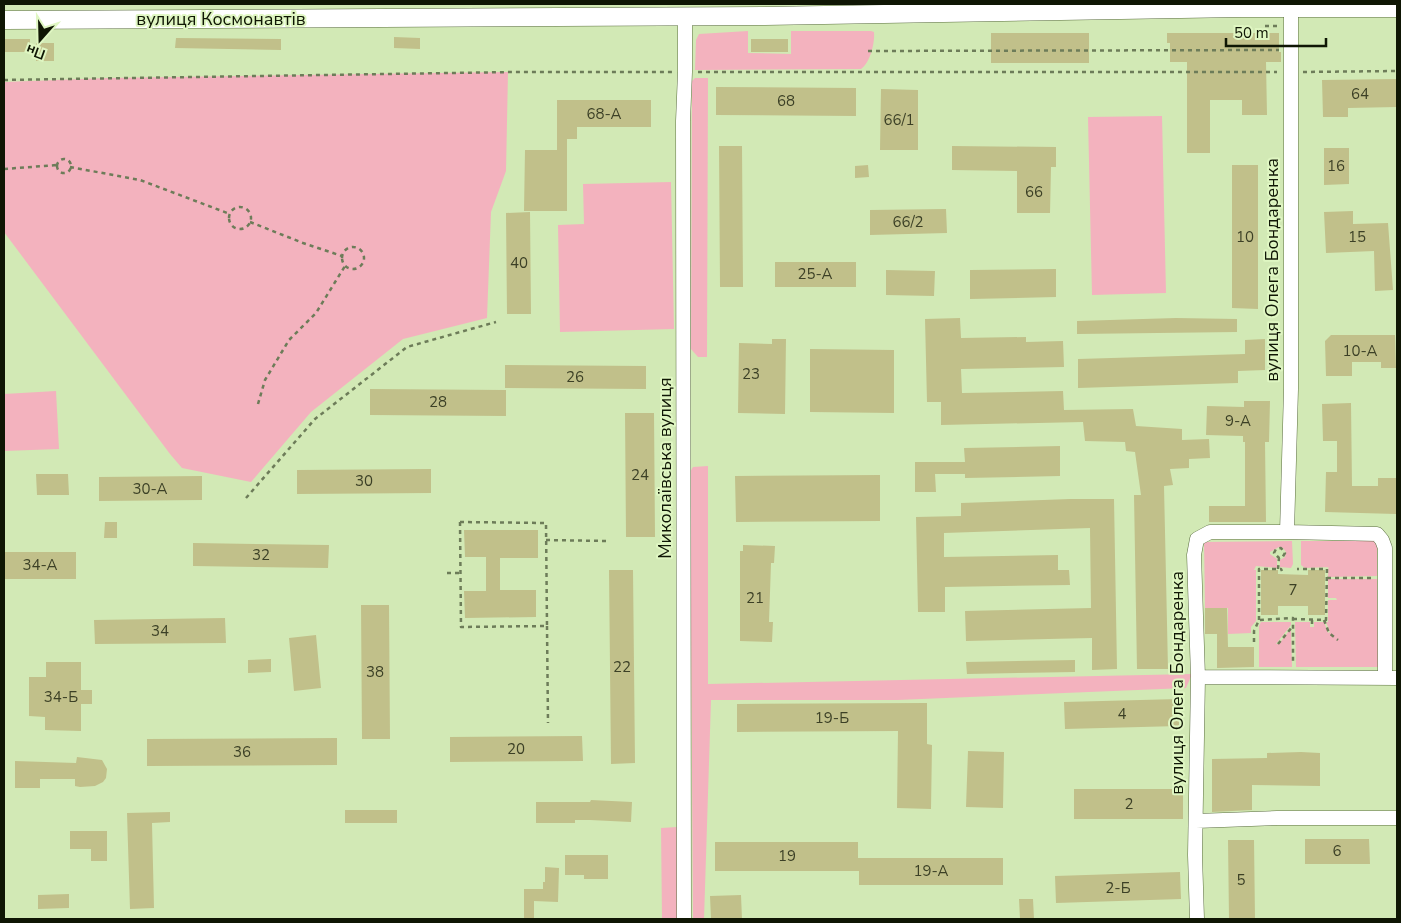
<svg xmlns="http://www.w3.org/2000/svg" width="1401" height="923" viewBox="0 0 1401 923" font-family="'Nunito Sans',sans-serif">
	<rect width="100%" height="100%" fill="#d2e9b5"/>
	<!-- green -->
	<path fill="#f3b2be" d="M748 31V53L791 54V31H871L874 32C875 43 870 63 861 69L695 70 696 40 699 34Z
		M508 72 506 171 491 212 487 318 403 339 311 412 251 482 182 468 170 454 4 232V82L108 78Z
		M695 78H708L707 357H698L691 349 692 81Z
		M1162 116 1166 293 1092 295 1088 117Z
		M671 182 674 329 560 332 558 225 584 224 583 184Z
		M56 391 59 449 4 451V394Z
		M708 466V684L1192 674 1186 688 897 700H711L704 919H693L690 472 693 467Z
		M1292 541 1293 564 1291 568 1280 567V560L1285 557 1286 552 1283 548 1279 547 1270 552V554L1277 559V568L1256 566 1254 570H1256V621L1251 627V633L1228 634V608H1205L1204 542Z
		M1301 541H1374L1377 545V576L1328 577 1329 554V567L1305 568 1301 565Z
		M1328 579H1377L1378 667H1296L1295 622H1310V627H1314V622H1324L1328 633 1330 632 1326 622H1328V600H1337L1336 598H1328Z
		M1261 622H1291V625L1276 644H1279L1291 628 1292 667H1259V626Z
		M677 827V919H662L661 828Z"/>
	<!-- building -->
	<path fill="#c1c08a" d="M991 33H1089V63H991Z
		M1167 33H1279V52H1281V62H1266L1267 115H1242V100H1210V153H1187V62H1170V43H1167Z
		M394 37 420 38V49L394 48Z
		M176 38 281 39V50L175 48Z
		M4 39H30V52H4Z
		M751 39H788V52H751Z
		M36 43H54V61H36Z
		M1397 79V107L1348 108V117H1323L1322 80Z
		M716 87 856 88V116L716 115Z
		M881 89 918 90V150H880Z
		M557 100H651V127H577V139H567V211H524L525 150H557Z
		M719 146H742L743 287H720Z
		M952 146 1056 147V167H1051L1050 213H1017V171L952 170Z
		M1324 148H1349V184L1324 185Z
		M868 165 869 177 855 178V166Z
		M1232 165H1258V309L1232 308Z
		M946 209 947 233 870 235V210Z
		M1353 211V224L1388 223 1393 290 1375 291 1374 251 1326 253 1324 212Z
		M530 212 531 314H507L506 213Z
		M775 262H856V287H775Z
		M1056 269V297L970 299V270Z
		M886 270 935 271 934 296 886 295Z
		M960 318 961 338 1026 337V342L1063 341 1064 367 961 369 962 393 1063 391 1064 410 1133 409 1136 426 1182 429V440L1209 439 1210 458 1189 459V468L1170 469 1173 485 1164 486 1168 669H1137L1134 495H1141L1135 452 1126 451 1125 442 1085 441 1083 422 941 425V402H927L925 319Z
		M1176 318 1237 319V332L1077 334V321Z
		M1331 335H1395L1396 368H1381V362H1352V376H1326L1325 341Z
		M772 339H786L785 414 738 413 739 343 772 344Z
		M1265 339V370L1238 371V383L1078 388V359L1245 354V340Z
		M810 349 894 350V413L810 412Z
		M505 365 646 366V389L505 388Z
		M370 389 506 390V416L370 415Z
		M1244 401H1270L1269 442H1265L1266 522H1209V506H1245V442H1243V436L1206 435 1207 406 1244 407Z
		M1351 403 1352 486H1378V478H1397L1396 514 1325 512 1326 472H1337V441H1323L1322 404Z
		M625 413H654L655 537H626Z
		M1060 446V476L965 478V474H935L936 492H915V462H965L964 448Z
		M431 469V493L297 494V470Z
		M36 474H68L69 495H37Z
		M880 475V521L736 522 735 476Z
		M202 476V500L99 501V477Z
		M1070 499H1114L1117 669 1092 670V638L966 641 965 611 1091 608 1090 528 944 533V557L1058 555V570H1069L1070 585 945 587V612H918L916 517 961 516V503Z
		M105 522H117V538H104Z
		M464 530H538V558H500V590H536V617L465 618 464 591H486V557H465Z
		M193 543 329 545 328 568 193 566Z
		M743 545 775 546 774 563H771L769 622H773L772 642 740 641V551H743Z
		M4 552H76V579H4Z
		M609 570H633L635 763 611 764Z
		M1261 570H1278V574L1308 575V570H1325V615H1308V606H1278V615H1261Z
		M361 605H389L390 739H362Z
		M1205 608H1227L1228 647H1254V667L1217 668V634H1205Z
		M225 618 226 643 95 644 94 620Z
		M316 635 321 688 294 691 289 638Z
		M271 659V672L248 673V660Z
		M1075 660V672L967 674 966 662Z
		M46 662H81V690H92V704H81V731L45 730V717L29 716V677H46Z
		M1179 699V726L1065 729 1064 702Z
		M927 703V744L932 745 931 809 897 808 898 731 737 732V704Z
		M582 736 583 761 450 762V737Z
		M337 738V765L147 766V739Z
		M968 751 1004 752 1003 808 966 807Z
		M1301 752 1320 753V786L1252 785V810L1212 812V759L1267 758V753Z
		M77 757 102 760 107 769 106 778 103 782 95 786 80 787 75 786V779H40V788H15V761L76 763Z
		M1074 789H1183V819H1074Z
		M591 800 632 802 631 822 590 820H575V823H536V802H590Z
		M345 810H397V823H345Z
		M170 812V822L152 823 154 908 130 909 127 813Z
		M70 831H107V861H91V849H70Z
		M1305 839H1369L1370 864H1305Z
		M1228 840H1254L1255 919H1229Z
		M715 842H858V858H1003V885H859V871H715Z
		M565 855H608V879H584V875H565Z
		M545 867 559 868 558 902 534 901V919H524V889H543V882H545Z
		M1180 872 1181 899 1056 903 1055 876Z
		M69 894V908L38 909V895Z
		M741 895 742 919H711L710 896Z
		M1019 899H1033L1034 919H1020Z"/>
	<g fill="none" stroke-linecap="round" stroke-linejoin="round">
		<!-- minor casing -->
		<g stroke="#5b6e40" stroke-width="15">
			<path id="minor" d="M1287 532 1291 389V8
				M1198 677 1397 678
				M1196 821 1277 818H1397
				M684 919 683 121 685 72V16
				M1197 919 1195 855 1198 677 1194 555 1197 539 1210 532H1287L1377 534 1382 540 1385 548V678"/>
		</g>
		<!-- major casing -->
		<g stroke="#5b6e40" stroke-width="19">
			<path id="major" d="M4 20 765 16 1241 8H1397"/>
		</g>
		<!-- path -->
		<path stroke="#6d7c59" stroke-width="2.5" stroke-dasharray="4 4" stroke-linecap="butt" d="M1265 26H1278
			M868 51 1279 50
			M698 72H1277
			M1303 72 1397 71
			M4 80 514 72H672
			M57 166a7 7 0 1 1 14 0a7 7 0 1 1-14 0Z
			M70 167 140 180 230 214
			M4 169 57 165
			M229 218a11 11 0 1 1 22 0a11 11 0 1 1-22 0Z
			M250 222 303 243 342 256
			M342 258a11 11 0 1 1 22 0a11 11 0 1 1-22 0Z
			M258 404 265 380 289 340 316 313 345 266
			M246 498 315 419 407 347 496 322
			M460 522 546 523 547 626 461 627Z
			M546 540 608 541
			M1278 569 1279 558H1282L1285 553 1281 548 1276 549 1274 553 1279 558
			M447 573H461
			M1327 578H1371
			M1293 619 1326 620 1327 569H1297
			M1259 620V569H1281L1282 571
			M1312 620V627
			M1324 620 1329 633 1338 640
			M547 626 548 723
			M1254 642V631L1259 620 1293 618V664
			M1278 644 1293 626"/>
		<!-- minor -->
		<use href="#minor" stroke="#fff" stroke-width="14"/>
		<!-- major -->
		<use href="#major" stroke="#fff" stroke-width="18"/>
	</g>
	<g text-anchor="middle" dominant-baseline="central" stroke-width="4" stroke-linejoin="round" paint-order="stroke">
		<!-- number labels -->
		<g font-size="15" fill="#3c4026">
			<text x="1360" y="94">64</text>
			<text x="786" y="101">68</text>
			<text x="604" y="114">68-А</text>
			<text x="899" y="120">66/1</text>
			<text x="1336" y="166">16</text>
			<text x="1034" y="192">66</text>
			<text x="908" y="222">66/2</text>
			<text x="1245" y="237">10</text>
			<text x="1357" y="237">15</text>
			<text x="519" y="263">40</text>
			<text x="815" y="274">25-А</text>
			<text x="1360" y="351">10-А</text>
			<text x="751" y="374">23</text>
			<text x="575" y="377">26</text>
			<text x="438" y="402">28</text>
			<text x="1238" y="421">9-А</text>
			<text x="640" y="475">24</text>
			<text x="364" y="481">30</text>
			<text x="150" y="489">30-А</text>
			<text x="261" y="555">32</text>
			<text x="40" y="565">34-А</text>
			<text x="1293" y="590">7</text>
			<text x="755" y="598">21</text>
			<text x="160" y="631">34</text>
			<text x="622" y="667">22</text>
			<text x="375" y="672">38</text>
			<text x="61" y="697">34-Б</text>
			<text x="1122" y="714">4</text>
			<text x="832" y="718">19-Б</text>
			<text x="516" y="749">20</text>
			<text x="242" y="752">36</text>
			<text x="1129" y="804">2</text>
			<text x="1337" y="851">6</text>
			<text x="787" y="856">19</text>
			<text x="931" y="871">19-А</text>
			<text x="1241" y="880">5</text>
			<text x="1118" y="888">2-Б</text>
		</g>
		<!-- street labels -->
		<g font-size="18" fill="#0f1604" stroke="#dff6c2">
			<text x="221" y="19">вулиця Космонавтів</text>
			<text transform="translate(1272 270) rotate(-90)">вулиця Олега Бондаренка</text>
			<text transform="translate(665 468) rotate(-90)">Миколаївська вулиця</text>
			<text transform="translate(1177 683) rotate(-90)">вулиця Олега Бондаренка</text>
		</g>
	</g>
	<!-- border -->
	<rect width="1401" height="923" fill="none" stroke="#0f1604" stroke-width="10"/>
	<!-- north arrow -->
	<g transform="translate(40 40) rotate(200)" stroke="#dff6c2" stroke-width="4" paint-order="stroke">
	<path d="M0-4L9 19L0 12L-9 19Z" fill="#0f1604"/>
	<text y="-8" font-size="14" font-weight="bold" text-anchor="middle" fill="#0f1604">Пн</text>
	</g>
	<!-- scale -->
	<path d="M1226 38v8h100v-8" fill="none" stroke="#0f1604" stroke-width="2.5"/>
	<text x="1234" y="38" font-size="15" fill="#0f1604" stroke="#dff6c2" stroke-width="4" paint-order="stroke">50 m</text>
</svg>
